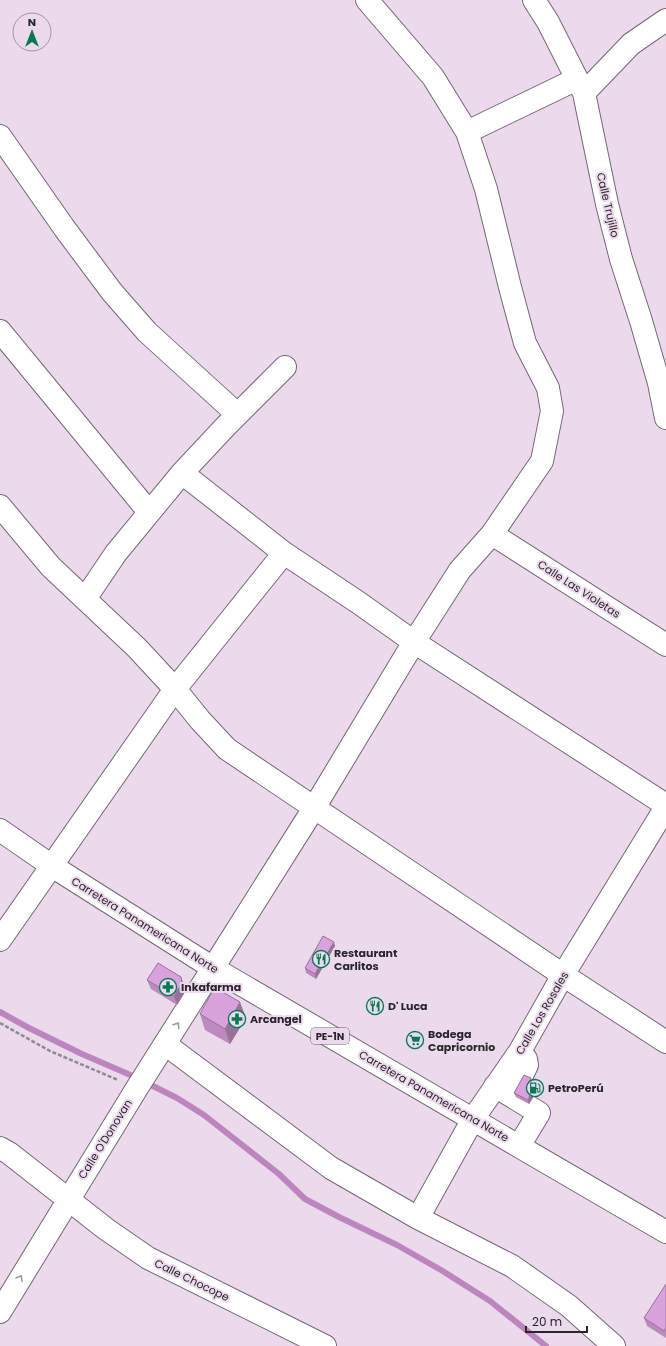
<svg xmlns="http://www.w3.org/2000/svg" width="666" height="1346" viewBox="0 0 666 1346" font-family="Poppins,sans-serif">
	<rect width="100%" height="100%" fill="#ebdaeb"/>
	<g fill="none" stroke-linecap="round" stroke-linejoin="round">
		<!-- stream -->
		<path stroke="#bc85be" stroke-width="6" d="M0 1012 29 1028 82 1054 135 1077 177 1098 204 1115 279 1174 305 1199 339 1217 397 1245 441 1270 490 1301 546 1346"/>
		<!-- minor casing -->
		<g stroke="#756776" stroke-width="24">
			<path id="minor" d="M534 0 548 22 584 93 607 204 621 259 641 321 659 383 666 418
				M584 93 631 44 666 20
				M467 132 577 79
				M0 136 65 229 112 292 147 332 237 414
				M0 331 149 512
				M182 473 284 553 359 603 414 642 666 805
				M0 506 51 567 137 648 175 689 200 720 227 749 563 975 666 1042
				M492 534 666 645
				M85 599 116 553 182 473 225 427 285 367
				M0 940 175 689 284 553
				M213 968 314 808 414 642 460 570 492 534 542 461 552 411 548 388 525 343 510 287 486 189 467 132 433 77 367 0
				M165 1044 331 1168 418 1218 512 1266 569 1306 614 1346
				M495 1086 539 1113 519 1146
				M512 1096 527 1065 526 1059 520 1051
				M0 1148 9 1153 106 1229 148 1258 325 1346
				M418 1218 473 1119 520 1051 563 975 666 807"/>
		</g>
		<!-- major casing -->
		<g stroke="#756776" stroke-width="24">
			<path id="major" d="M0 1312 137 1088 213 968"/>
		</g>
		<!-- highway casing -->
		<g stroke="#756776" stroke-width="24">
			<path id="highway" d="M0 830 52 866 213 968 666 1232"/>
		</g>
		<!-- path -->
		<path stroke="#938794" stroke-width="2.5" stroke-dasharray="4 2" stroke-linecap="butt" d="M0 1023 50 1051 118 1080"/>
		<!-- minor -->
		<use href="#minor" stroke="#fff" stroke-width="22"/>
		<!-- major -->
		<use href="#major" stroke="#fff" stroke-width="22"/>
		<!-- highway -->
		<use href="#highway" stroke="#fff" stroke-width="22"/>
	</g>
	<!-- wall -->
	<path fill="#bb8bbd" d="M335 946 316 979 306 973 305 968Z
		M147 980 184 985 185 992 177 1005 151 989Z
		M200 1014 246 1018 230 1044 205 1030Z
		M531 1078 532 1083 529 1090 534 1096 529 1104 516 1097 514 1093Z
		M666 1284V1338L647 1326 644 1318Z"/>
	<!-- shaded-wall -->
	<path fill="#99719a" d="M334 942 335 946 316 979 315 974Z
		M181 977 184 985 185 992 177 1005 174 996Z
		M240 1002 246 1018 230 1044 225 1029Z
		M531 1078 532 1083 527 1092 526 1088Z
		M532 1091 534 1096 529 1104 528 1100Z"/>
	<!-- building -->
	<path fill="#daa2dc" stroke="#99719a" d="M323 936 334 942 315 974 305 968Z
		M158 963 181 977 182 983 174 996 147 980Z
		M221 991 240 1002 225 1029 200 1014 212 992Z
		M524 1075 531 1078 526 1088 532 1091 528 1100 514 1093Z
		M666 1284V1328L664 1331 644 1318Z"/>
	<!-- one-way arrows -->
	<defs><path id="oneway-chevron" d="M-2-3.5L2.5 0L-2 3.5" fill="none" stroke-width="1.6" stroke-linecap="round" stroke-linejoin="round"/></defs>
	<g stroke="#9f9ca0">
		<use href="#oneway-chevron" transform="translate(177 1025) rotate(-57)"/>
		<use href="#oneway-chevron" transform="translate(20 1278) rotate(-59)"/>
	</g>
	<!-- icons -->
	<defs>
		<g id="restaurant-ring" transform="scale(0.9)"><circle r="9.5" fill="#ebdaeb" stroke="#067954" stroke-width="1.5"/><path d="M-5-6h1v4h1v-4h1v4h1v-4h1v5L-1.5 .5V6h-2V.5L-5-1ZM5-6V6H3V1.5H1.5Q1.5-4 5-6Z" fill="#067954"/></g>
		<g id="pharmacy-ring" transform="scale(0.9)"><circle r="9.5" fill="#ebdaeb" stroke="#067954" stroke-width="1.5"/><path d="M-2-6h4v4h4v4h-4v4h-4v-4h-4v-4h4Z" fill="#067954"/></g>
		<g id="supermarket-ring" transform="scale(0.9)"><circle r="9.5" fill="#ebdaeb" stroke="#067954" stroke-width="1.5"/><path d="M-6-5.5h2.5l.6 2H6L4.5 2H-2.5L-4.4-4H-6ZM-1.5 3.2a1.3 1.3 0 1 0 .1 0ZM3 3.2a1.3 1.3 0 1 0 .1 0Z" fill="#067954"/></g>
		<g id="fuel-ring" transform="scale(0.9)"><circle r="9.5" fill="#ebdaeb" stroke="#067954" stroke-width="1.5"/><path d="M-5.5-6h7V0h2V4h1.3V-2.5L3-4.5l.8-.8L6-3V5H2.5V1h-1V6h-7ZM-4.2-4.7v3.2H.2V-4.7Z" fill="#067954"/></g>
	</defs>
	<g fill-rule="evenodd">
		<use href="#restaurant-ring" x="321" y="959"/>
		<use href="#pharmacy-ring" x="168" y="987"/>
		<use href="#restaurant-ring" x="375" y="1006"/>
		<use href="#pharmacy-ring" x="237" y="1019"/>
		<use href="#supermarket-ring" x="415" y="1040"/>
		<use href="#fuel-ring" x="535" y="1088"/>
	</g>
	<g text-anchor="middle" dominant-baseline="central" stroke-width="4" stroke-linejoin="round" paint-order="stroke">
		<!-- shield labels -->
		<rect fill="#ebdaeb" stroke="#645b65" stroke-width="1" x="311" y="1028" width="38" height="16" rx="3"/>
		<g font-size="10" font-weight="bold" fill="#2a242b">
			<text x="330" y="1036">PE-1N</text>
		</g>
		<!-- street labels -->
		<g font-size="11" fill="#2a242b" stroke="#ebdaeb">
			<text transform="translate(608 205) rotate(77)">Calle Trujillo</text>
			<text transform="translate(579 589) rotate(33)">Calle Las Violetas</text>
			<text transform="translate(145 925) rotate(32)">Carretera Panamericana Norte</text>
			<text transform="translate(542 1013) rotate(-60)">Calle Los Rosales</text>
			<text transform="translate(434 1096) rotate(30)">Carretera Panamericana Norte</text>
			<text transform="translate(105 1139) rotate(-58)">Calle O'Donovan</text>
			<text transform="translate(192 1280) rotate(26)">Calle Chocope</text>
		</g>
		<!-- poi labels -->
		<g font-size="11" font-weight="bold" fill="#2a242b" stroke="#ebdaeb" text-anchor="start">
			<text x="334" y="953">Restaurant<tspan x="334" dy="13">Carlitos</tspan></text>
			<text x="181" y="987">Inkafarma</text>
			<text x="388" y="1006">D' Luca</text>
			<text x="250" y="1019">Arcangel</text>
			<text x="428" y="1034">Bodega<tspan x="428" dy="13">Capricornio</tspan></text>
			<text x="548" y="1088">PetroPerú</text>
		</g>
	</g>
	<!-- north arrow -->
	<g transform="translate(32 32)"><circle r="19" fill="#ebdaeb" stroke="#9e919e"/>
	<path d="M0-3L7 15L0 10L-7 15Z" fill="#067954"/>
	<text y="-6" font-size="11" font-weight="bold" text-anchor="middle" fill="#2a242b">N</text>
	</g>
	<!-- scale -->
	<path d="M526 1326v6h61v-6" fill="none" stroke="#2a242b" stroke-width="2"/>
	<text x="532" y="1326" font-size="12" fill="#2a242b" stroke="#ebdaeb" stroke-width="3" paint-order="stroke">20 m</text>
</svg>
